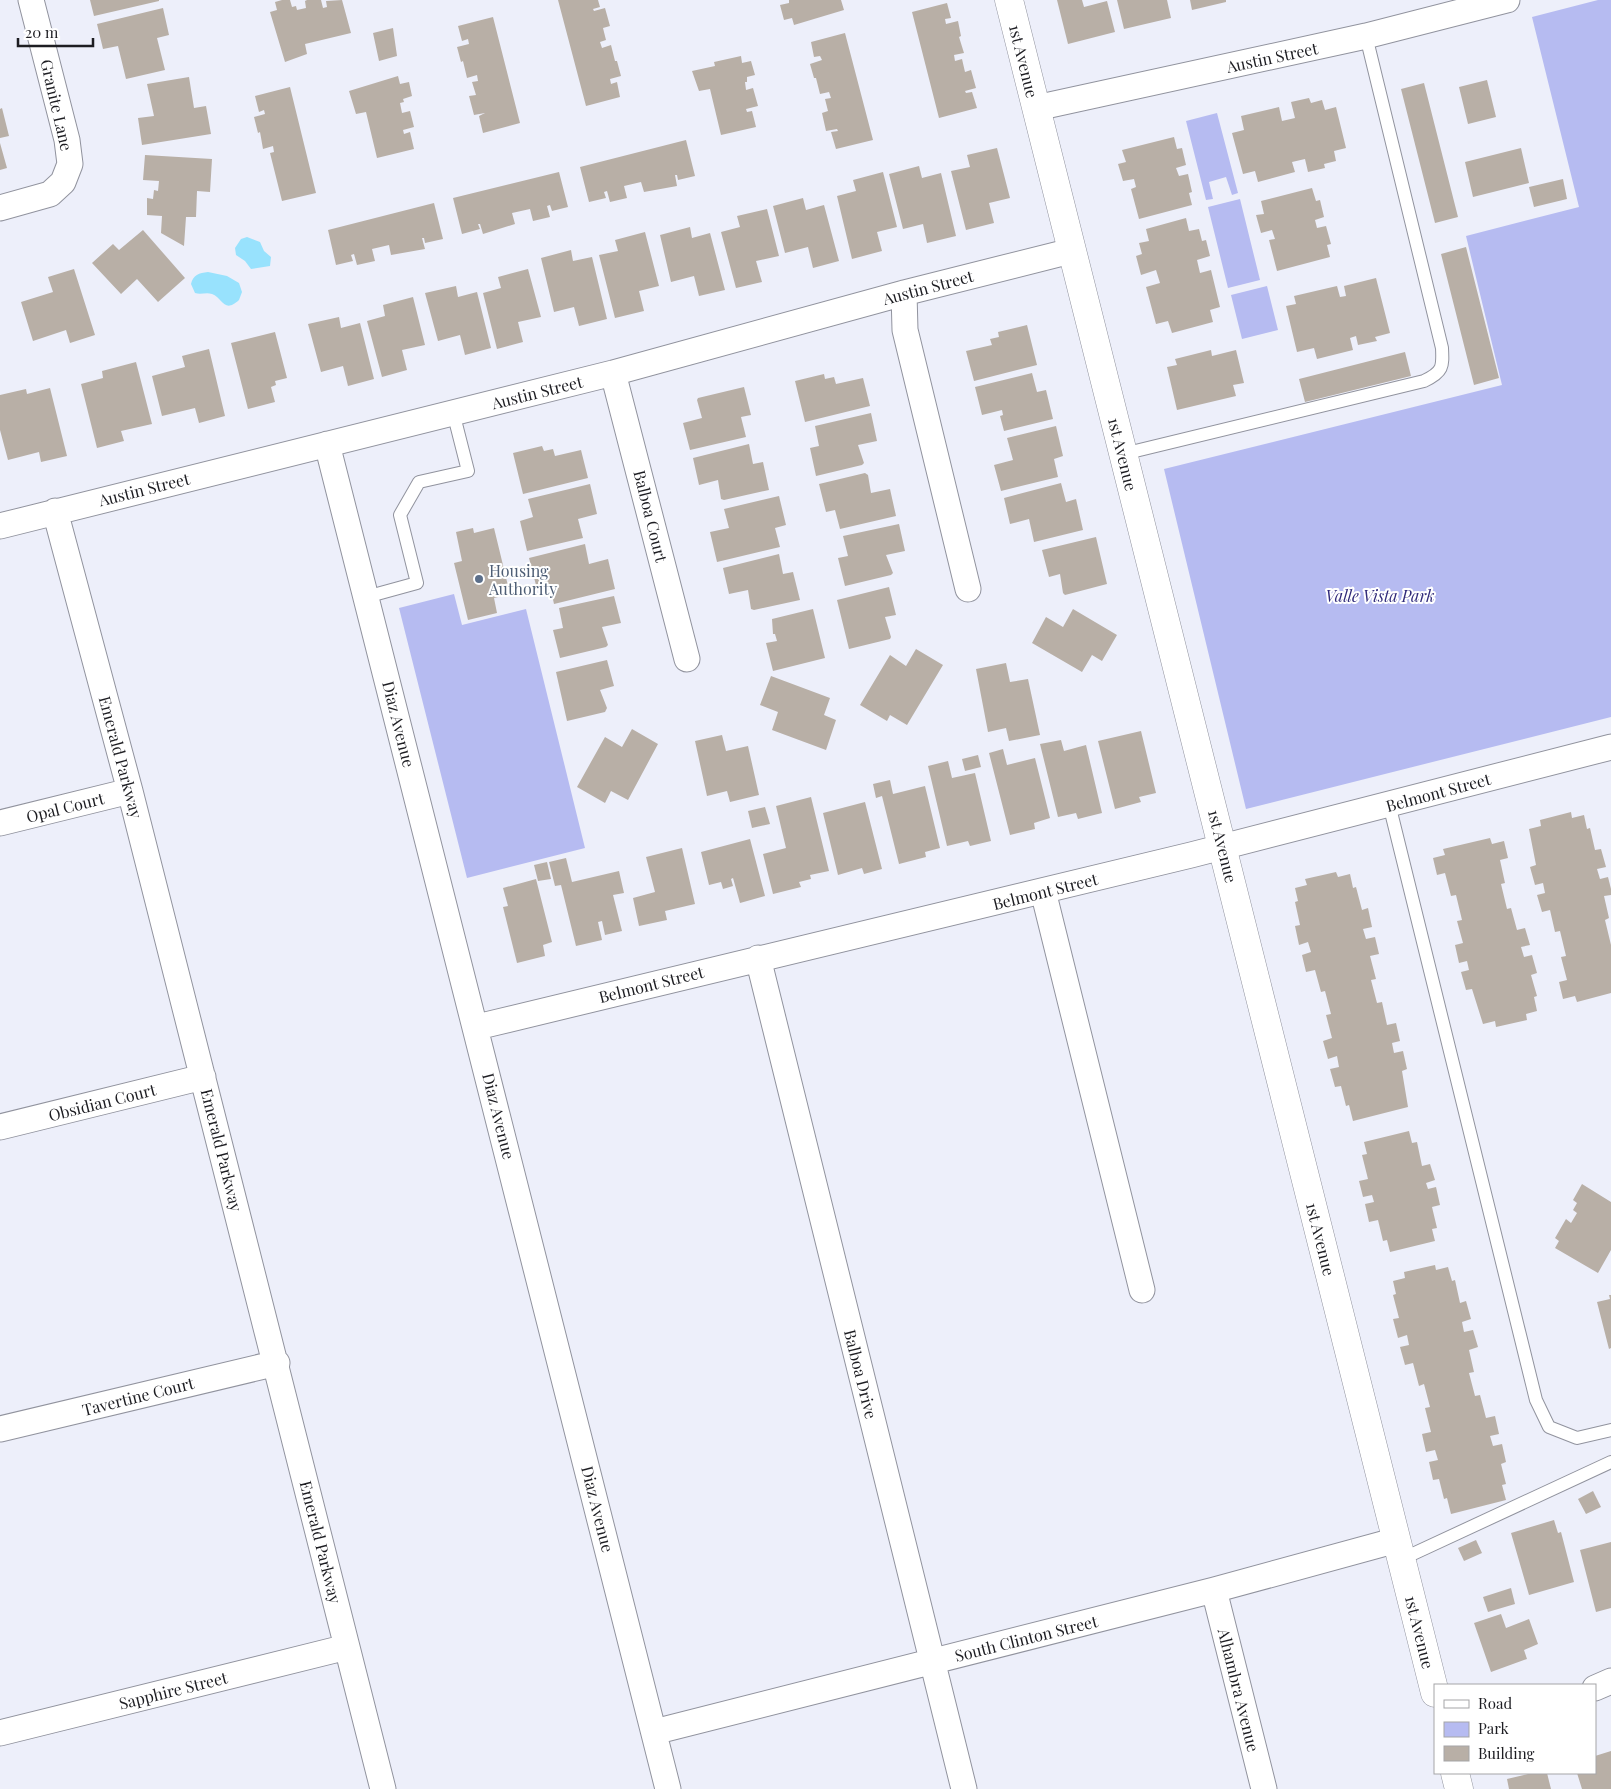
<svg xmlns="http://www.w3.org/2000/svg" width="1611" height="1789" viewBox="0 0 1611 1789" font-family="'Playfair Display',serif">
	<rect width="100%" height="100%" fill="#edeffa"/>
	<!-- green -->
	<path fill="#b6bbf1" d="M1598 0H1611V717L1246 809 1164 469 1502 385 1466 236 1579 207 1532 17Z
		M1217 113 1238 193 1232 195 1226 177 1209 182 1213 199 1206 200 1186 121Z
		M1240 199 1260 280 1228 288 1208 207Z
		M1267 286 1278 330 1242 339 1231 295Z
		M454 594 462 625 526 609 585 848 467 878 399 608Z"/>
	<!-- water -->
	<path fill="#98e2fd" d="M247 237 260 242 264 251 271 257 270 266 251 269 245 261 236 255 235 248 241 239Z
		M208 272 227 276 239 283 242 292 239 300C224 314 223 298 212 294 206 292 201 295 195 293L191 284C193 275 199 273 208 272Z"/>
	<!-- building -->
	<path fill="#b8afa6" d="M90 0H159V1L94 16Z
		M282 0H290L292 7 296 6 297 10 306 8 305 1 307 0H321L323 8 327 7 326 1 342 0 351 33 305 44 307 54 285 62 270 12 277 10 275 2Z
		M558 0H598L600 7 593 9 594 11 605 8 610 26 603 28 606 40 600 42 602 48 611 45 615 61H617L621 76 610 79 611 84 617 82 620 97 586 106Z
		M789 0H841L844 10 794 25 792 18 784 20 780 5 789 3Z
		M1057 0H1082L1084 7 1107 1 1115 32 1068 44Z
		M1117 0H1167L1171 18 1124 29Z
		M1190 0H1226V2L1192 10Z
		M947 3 951 18 945 19 946 24 958 21 961 36 959 37 964 53 954 55 955 61 962 59 965 72 971 70 976 88 965 91 966 93 972 92 977 108 939 118 912 12Z
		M163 8 169 35 157 38 165 70 126 79 118 46 103 49 97 24Z
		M493 17 520 123 483 133 479 116 485 113 474 115 469 96 476 95 472 82 478 81 477 75 467 78 463 61 461 62 457 47 469 44 468 39 462 41 458 26Z
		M393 28 397 56 379 61 373 33Z
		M845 33 873 140 836 149 831 132 838 131 837 129 826 131 822 113 828 111 825 99 831 98 829 92 820 94 816 78H814L810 64 822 60 820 56 814 57 811 42Z
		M741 56 742 63 751 61 755 75 747 77V82H745L746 90 753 88 758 106 746 109 747 112 752 111 756 127 721 135 710 89 699 91 692 71 715 66 714 62Z
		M398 76 400 84 409 82 412 96 403 99 404 102 400 103 402 113 410 111 414 127 403 130 404 134 410 132 414 149 377 158 366 112 356 114 349 91Z
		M189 77 194 108 206 106 211 134 142 145 138 118 154 116 147 84Z
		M1487 80 1496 117 1468 124 1459 87Z
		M1424 83 1458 217 1435 223 1401 89Z
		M290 87 316 193 282 201 270 153 274 152 273 146 263 149 260 132 258 133 254 117 265 114 264 110 259 112 255 96Z
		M1309 98 1311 103 1322 100 1325 110 1336 107 1346 148 1334 151 1336 161 1324 164 1325 168 1308 172 1305 159 1292 162 1295 172 1258 182 1255 171 1243 174 1232 133 1244 130 1241 116 1279 107 1282 121 1295 118 1291 102Z
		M2 108 9 136 0 138V109Z
		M1174 137 1177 149 1182 148 1186 165 1176 168 1179 176 1188 174 1192 192 1189 193 1192 205 1139 219 1131 189 1136 187 1134 179 1123 181 1118 164 1126 162 1122 150Z
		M686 140 695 176 678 180 677 175H675L677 186 644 192 641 182 624 186 627 198 610 202 607 191 604 192 606 198 589 202 580 167Z
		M0 143 7 168 0 170Z
		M997 148 1010 198 989 203 994 223 966 230 951 171 970 167 967 155Z
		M1521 148 1529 183 1473 197 1465 162Z
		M145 155 212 159 210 192 197 191 196 217H186L184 246 161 233 162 216 147 215V198L153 199 154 190 158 191 159 181 143 180Z
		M919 166 922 178 941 173 956 236 927 243 923 224 903 229 889 174Z
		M559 172 568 207 552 211 550 205 547 206 550 217 533 221 530 209 512 213 515 224 483 234 480 224H478L480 229 462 234 453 198Z
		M883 172 897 227 877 232 882 251 852 259 837 196 856 191 853 180Z
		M1563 179 1567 199 1534 207 1529 187Z
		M1312 188 1316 201 1320 200 1324 217 1315 220 1317 228 1326 226 1331 244 1327 245 1330 257 1277 271 1269 240 1275 239 1272 230 1261 233 1256 215 1264 214 1261 201Z
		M803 198 806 210 824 205 839 261 813 268 808 247 785 253 773 206Z
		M434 203 443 239 425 243 424 238H422L425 249 391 255 389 245 372 249 375 261 357 265 354 254 351 255 353 261 336 265 328 230Z
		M767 209 779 256 756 261 762 282 736 288 721 232 740 227 737 216Z
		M1186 218 1189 231 1199 229 1202 241 1206 240 1210 256 1197 260 1200 273 1211 270 1220 307 1210 310 1213 322 1172 333 1168 321 1156 324 1146 287 1160 283 1156 270 1141 275 1136 256 1142 254 1139 243 1149 241 1146 229Z
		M690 227 692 238 710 233 725 290 699 296 694 276 671 282 660 235Z
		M143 230 185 278 158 302 137 279 121 294 92 263 113 244 119 250Z
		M645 232 659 286 639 291 644 311 615 318 599 255 618 251 615 240Z
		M1466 247 1499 378 1474 385 1441 254Z
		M571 250 573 261 592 257 607 319 579 326 574 307 554 312 541 258Z
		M74 269 95 335 70 343 66 330 33 341 21 302 53 292 48 277Z
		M528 269 541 317 518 322 523 342 497 349 483 293 501 288 498 277Z
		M1376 278 1390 333 1375 337 1377 341 1358 345 1356 336 1350 338 1353 350 1317 359 1314 348 1297 352 1286 306 1296 304 1294 296 1337 286 1340 297 1346 296 1344 286Z
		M456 286 458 297 477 292 491 348 465 355 460 335 438 341 425 293Z
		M413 297 425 345 402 350 407 370 382 377 367 321 385 316 383 305Z
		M339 317 341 328 360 323 374 379 348 386 343 366 321 372 308 324Z
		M1027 325 1037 365 974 381 966 351 992 345 990 339 999 337 998 332Z
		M275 332 287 378 275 381 276 385 271 387 275 402 248 409 231 343Z
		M209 349 225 416 199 423 195 408 162 416 152 376 185 367 182 356Z
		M1211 350 1212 356 1236 350 1244 383 1233 385 1236 396 1177 410 1167 367 1177 365 1175 359Z
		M1405 352 1411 376 1305 402 1299 379Z
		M136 362 152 424 121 431 124 441 97 448 81 384 103 378 102 371Z
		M1032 373 1037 392 1046 390 1053 419 1004 431 1000 416 1003 415 1002 410 982 415 975 387Z
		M824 374 825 379 834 377 836 384 863 378 870 406 805 422 795 381Z
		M744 387 751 415 741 417 746 437 690 450 683 423 702 418 697 400 698 398Z
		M50 388 67 456 41 462 39 452 8 460 0 430V395L26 389 27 394Z
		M871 413 877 441 858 445 864 463 862 465 816 476 810 448 819 446 815 426Z
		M1056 426 1063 456 1054 459 1058 477 1001 491 994 465 1013 460 1007 438Z
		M749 444 753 464 763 462 769 490 724 500 721 499 718 480 699 485 693 458Z
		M542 446 544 451 553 449 555 456 581 450 588 478 523 494 513 453Z
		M865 473 868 475 871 493 890 489 896 516 840 529 835 510 826 512 819 484Z
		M1061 483 1066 502 1076 499 1083 530 1034 542 1029 519 1010 524 1004 498Z
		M590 484 597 514 578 519 583 538 527 551 520 521 533 517 528 499Z
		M779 496 786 525 775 528 780 547 717 562 710 532 729 528 724 509Z
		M899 524 905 551 886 555 893 573 891 575 845 586 838 558 848 556 843 536Z
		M473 528 474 533 494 528 510 594 494 598 497 613 468 620 454 563 462 561 456 532Z
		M1096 537 1107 584 1065 595 1063 593 1060 574 1049 577 1042 550Z
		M585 544 589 564 608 559 615 589 554 604 550 586 537 589 529 558Z
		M779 554 783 574 793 572 800 600 754 610 751 609 748 590 729 594 723 568Z
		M889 587 896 615 885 617 891 637 890 639 849 649 837 600Z
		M614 596 621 623 602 627 608 645 606 647 560 658 553 630 563 628 559 608Z
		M813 609 825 658 773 671 766 643 777 641 775 634H773L772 619Z
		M1073 609 1117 635 1102 661 1092 655 1082 672 1032 643 1046 617 1063 627Z
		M916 649 943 665 907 725 890 715 887 721 860 705 890 655 906 666Z
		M607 660 614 686 600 690 607 708 605 712 567 721 556 672Z
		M1006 663 1010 682 1028 679 1040 735 1009 741 1006 728 988 732 976 669Z
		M771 676 830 698 824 715 836 720 826 750 772 730 778 712 760 705Z
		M632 729 658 744 628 800 611 791 605 803 577 787 605 737 622 747Z
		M1141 731 1156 793 1139 797 1141 802 1115 809 1098 741Z
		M722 735 726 751 748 746 759 795 730 802 727 791 707 796 695 741Z
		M1061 740 1064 751 1086 745 1102 813 1078 819 1076 813 1058 817 1040 744Z
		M1003 749 1007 765 1035 758 1050 818 1034 823 1035 829 1010 835 989 753Z
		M978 755 981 767 965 771 962 759Z
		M948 761 952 778 975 773 991 841 970 846 968 841 947 846 928 766Z
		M890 780 893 794 925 786 940 848 925 852 926 857 899 864 882 796 876 798 873 784Z
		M811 797 829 871 810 875 811 879 799 882 801 887 773 894 763 854 786 848 776 806Z
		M865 802 882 869 864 874 862 868 838 875 823 813Z
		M765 807 770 824 752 828 748 811Z
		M1571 812 1572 818 1584 815 1587 829 1590 828 1595 850 1601 849 1606 867 1597 869 1600 879 1608 877 1611 889V895L1604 896 1609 918 1605 920 1611 945V993L1577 1002 1575 996 1563 999 1559 982 1567 980 1561 957 1566 956 1560 931 1555 932 1550 910 1542 912 1537 895 1545 893 1543 883 1535 885 1530 867 1536 865 1529 829 1541 826 1540 820Z
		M1490 838 1492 844 1504 841 1508 858 1500 860 1505 883 1501 884 1507 909 1511 908 1517 930 1525 928 1530 945 1521 947 1524 957 1532 955 1537 973 1531 975 1537 996 1534 997 1537 1011 1526 1014 1527 1020 1496 1027 1495 1021 1483 1024 1472 989 1466 990 1461 972 1469 970 1467 961 1459 963 1455 945 1463 943 1457 921 1462 920 1456 895 1451 896 1445 873 1437 875 1433 858 1445 855 1443 849Z
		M750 839 765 896 740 903 733 878 731 879 733 886 723 889 721 882 709 885 701 852Z
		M682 848 695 904 665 911 667 920 639 926 633 898 655 892 646 857Z
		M566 858 572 882 619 871 624 893 613 895 622 931 605 935 602 921 598 922 602 940 576 946 561 885 555 886 549 862Z
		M547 862 551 879 538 881 534 865Z
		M1336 872 1338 877 1350 874 1353 888 1356 887 1362 910 1368 908 1372 927 1363 929 1366 939 1375 937 1379 954 1370 956 1376 979 1371 980 1377 1003 1382 1002 1387 1025 1396 1023 1400 1041 1392 1043 1394 1053 1403 1051 1407 1069 1402 1071 1408 1107 1353 1121 1349 1105 1346 1106 1341 1086 1335 1087 1330 1069 1339 1067 1337 1056 1328 1059 1323 1041 1332 1038 1326 1015 1331 1014 1325 991 1321 992 1315 970 1306 972 1302 955 1311 952 1308 942 1299 945 1295 926 1300 925 1295 902 1298 901 1295 888 1307 885 1305 879Z
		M536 879 552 942 543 945 545 956 517 963 503 907 508 906 503 888Z
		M1409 1131 1412 1143 1417 1142 1422 1166 1430 1164 1435 1180 1426 1183 1428 1189 1436 1187 1440 1205 1432 1207 1437 1228 1432 1229 1435 1241 1390 1252 1387 1240 1383 1241 1378 1220 1369 1222 1365 1204 1374 1202 1372 1195 1363 1197 1359 1181 1368 1179 1362 1155 1367 1154 1364 1142Z
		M1582 1184 1611 1202V1250L1598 1273 1555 1248 1559 1241 1555 1238 1566 1219 1571 1223 1577 1213 1573 1210 1577 1203 1573 1200Z
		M1435 1265 1436 1270 1448 1267 1452 1281 1455 1280 1460 1303 1466 1301 1471 1319 1462 1322 1464 1332 1473 1330 1478 1347 1469 1350 1474 1372 1469 1373 1475 1396 1480 1395 1486 1418 1495 1416 1499 1434 1490 1436 1493 1446 1502 1444 1506 1462 1501 1464 1506 1484 1502 1485 1506 1500 1451 1514 1447 1498 1444 1499 1439 1479 1433 1480 1429 1462 1438 1460 1435 1450 1426 1452 1422 1434 1431 1432 1425 1408 1430 1407 1424 1384 1419 1386 1413 1363 1405 1365 1400 1347 1409 1345 1407 1335 1398 1338 1393 1319 1399 1318 1393 1295 1396 1294 1393 1281 1405 1278 1404 1272Z
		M1609 1295H1611V1348L1609 1349 1597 1302 1610 1299Z
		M1593 1491 1601 1507 1586 1514 1578 1499Z
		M1554 1520 1558 1533 1561 1532 1574 1582 1529 1595 1511 1533Z
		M1476 1540 1482 1553 1464 1561 1458 1548Z
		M1611 1542V1608L1596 1612 1580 1550Z
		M1511 1588 1515 1604 1488 1612 1483 1597Z
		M1501 1614 1506 1628 1529 1619 1538 1644 1524 1650 1527 1659 1491 1672 1474 1623Z
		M1611 1751V1789H1582L1577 1773H1595V1756Z
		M1532 1773H1547L1551 1789H1509L1507 1779Z"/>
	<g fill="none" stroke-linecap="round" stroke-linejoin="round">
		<!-- service casing -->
		<g stroke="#91939e" stroke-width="14">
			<path id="service" d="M1123 454 1424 381C1443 372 1443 367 1442 348L1366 36
				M366 597 417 583 400 515 419 482 468 471 453 412
				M1389 804 1536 1400 1549 1427 1577 1438 1611 1430
				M1402 1559 1611 1462"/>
		</g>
		<!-- minor casing -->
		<g stroke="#91939e" stroke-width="27">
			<path id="minor" d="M1036 108 1366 36 1507 0
				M0 208 50 194 63 182 70 164 67 140 31 0
				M904 293 905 330 968 589
				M613 373 687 659
				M327 444 668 1789
				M55 511 130 791 383 1789
				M0 526 613 373 904 293 1071 251
				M0 823 130 791
				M1043 891 1142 1290
				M758 958 964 1789
				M477 1027 1191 855 1611 747
				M0 1127 203 1077
				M0 1429 277 1363
				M1214 1590 1264 1789
				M1595 1688 1611 1681
				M654 1732 1214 1590 1397 1540
				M0 1733 347 1647"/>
		</g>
		<!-- tertiary casing -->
		<g stroke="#91939e" stroke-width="29">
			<path id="tertiary" d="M1009 0 1435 1693
				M1455 1773 1459 1789"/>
		</g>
		<!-- service -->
		<use href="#service" stroke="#fff" stroke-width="12"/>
		<!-- minor -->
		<use href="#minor" stroke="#fff" stroke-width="25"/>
		<!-- tertiary -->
		<use href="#tertiary" stroke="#fff" stroke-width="28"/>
	</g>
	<!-- markers -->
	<circle fill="#5c6f8a" stroke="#fff" stroke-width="2" cx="479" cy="579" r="5"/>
	<g text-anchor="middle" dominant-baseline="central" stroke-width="4" stroke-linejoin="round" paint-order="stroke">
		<!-- street labels -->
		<g font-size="16" fill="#1d1d22" stroke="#fff">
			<text transform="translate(1272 57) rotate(-12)">Austin Street</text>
			<text transform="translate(1024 61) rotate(76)">1st Avenue</text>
			<text transform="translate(57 105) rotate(77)">Granite Lane</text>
			<text transform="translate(928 287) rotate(-15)">Austin Street</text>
			<text transform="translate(537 392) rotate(-14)">Austin Street</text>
			<text transform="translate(1123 454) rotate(76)">1st Avenue</text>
			<text transform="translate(144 489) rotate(-14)">Austin Street</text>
			<text transform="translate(651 516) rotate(76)">Balboa Court</text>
			<text transform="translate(399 724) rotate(76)">Diaz Avenue</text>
			<text transform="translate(121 757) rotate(75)">Emerald Parkway</text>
			<text transform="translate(1438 792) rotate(-15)">Belmont Street</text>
			<text transform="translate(65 807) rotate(-14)">Opal Court</text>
			<text transform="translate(1223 846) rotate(76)">1st Avenue</text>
			<text transform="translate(1045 891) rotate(-14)">Belmont Street</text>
			<text transform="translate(651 984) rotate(-14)">Belmont Street</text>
			<text transform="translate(102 1102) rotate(-14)">Obsidian Court</text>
			<text transform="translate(499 1116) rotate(76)">Diaz Avenue</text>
			<text transform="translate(222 1150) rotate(76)">Emerald Parkway</text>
			<text transform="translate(1321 1239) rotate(76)">1st Avenue</text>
			<text transform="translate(861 1374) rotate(76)">Balboa Drive</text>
			<text transform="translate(138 1396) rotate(-14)">Tavertine Court</text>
			<text transform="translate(598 1509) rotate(76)">Diaz Avenue</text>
			<text transform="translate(321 1542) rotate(76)">Emerald Parkway</text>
			<text transform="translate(1420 1632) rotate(76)">1st Avenue</text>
			<text transform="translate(1026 1638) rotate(-14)">South Clinton Street</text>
			<text transform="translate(173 1690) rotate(-14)">Sapphire Street</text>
			<text transform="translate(1239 1690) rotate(76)">Alhambra Avenue</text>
		</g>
		<!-- service labels -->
		<g font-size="16" fill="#4e5e75" stroke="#fff" text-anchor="start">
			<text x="489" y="570">Housing<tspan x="489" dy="18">Authority</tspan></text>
		</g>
		<!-- park labels -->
		<g font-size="16" font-style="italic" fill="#302a7a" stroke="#fff">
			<text x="1380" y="595">Valle Vista Park</text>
		</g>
	</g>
	<!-- legend -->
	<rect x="1434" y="1684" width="162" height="90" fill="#ffffff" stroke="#a5a5a7"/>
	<rect x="1444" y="1700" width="25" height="8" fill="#ffffff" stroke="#a5a5a7"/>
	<text x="1478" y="1709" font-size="15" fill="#1d1d22">Road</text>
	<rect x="1444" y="1722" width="25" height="15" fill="#b6bbf1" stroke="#a5a5a7"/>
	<text x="1478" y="1734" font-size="15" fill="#1d1d22">Park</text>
	<rect x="1444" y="1746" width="25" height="15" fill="#b8afa6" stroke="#a5a5a7"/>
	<text x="1478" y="1759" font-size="15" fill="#1d1d22">Building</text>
	<!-- scale -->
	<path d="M18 38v8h75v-8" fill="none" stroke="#1d1d22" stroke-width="2.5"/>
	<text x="25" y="38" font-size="15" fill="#1d1d22" stroke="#ffffff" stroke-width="4" paint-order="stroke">20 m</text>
</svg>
